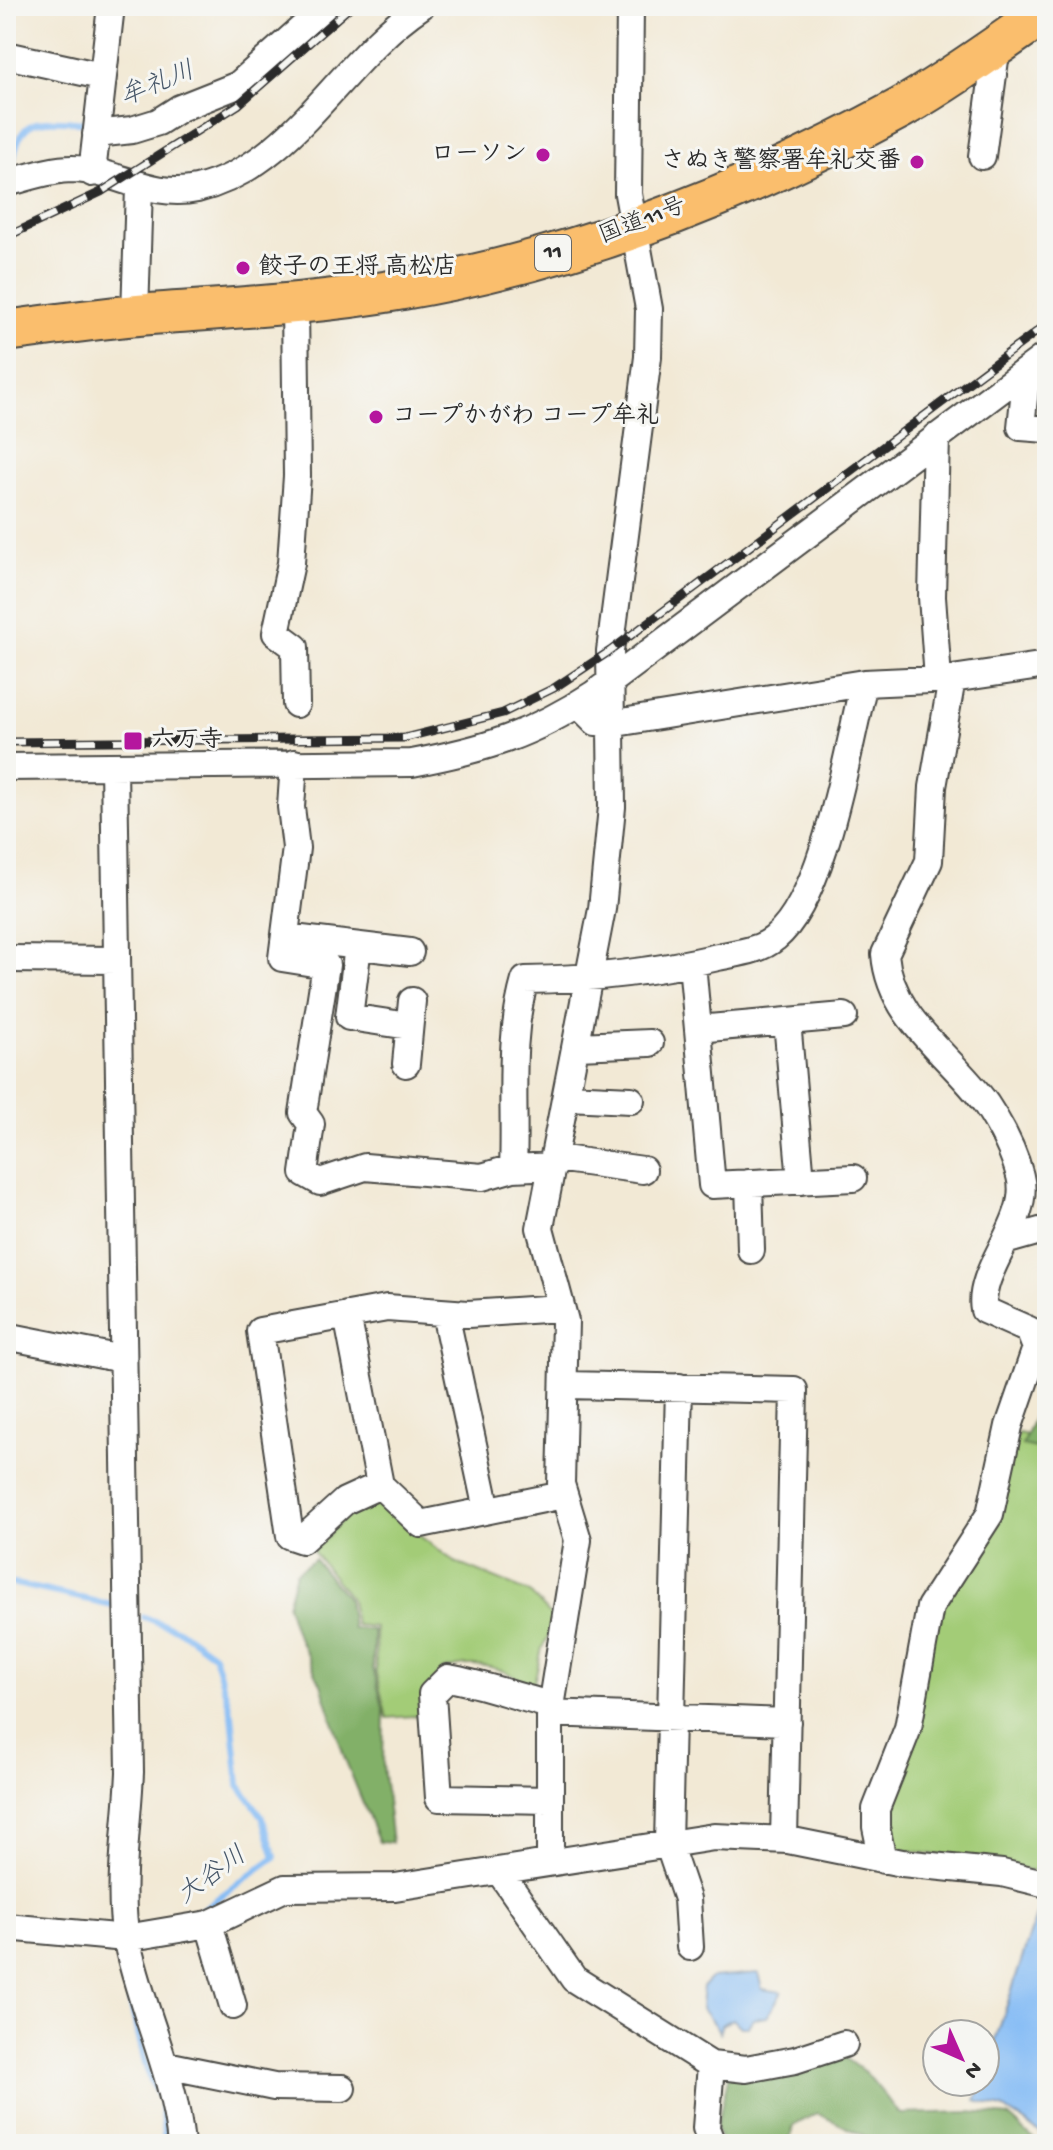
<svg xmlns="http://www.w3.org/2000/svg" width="1053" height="2150" viewBox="0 0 1053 2150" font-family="'Gochi Hand','Klee One',sans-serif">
	<rect width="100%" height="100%" fill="#f6f6f2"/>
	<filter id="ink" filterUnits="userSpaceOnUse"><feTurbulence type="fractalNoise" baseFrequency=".0125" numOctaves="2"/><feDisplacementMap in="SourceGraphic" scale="16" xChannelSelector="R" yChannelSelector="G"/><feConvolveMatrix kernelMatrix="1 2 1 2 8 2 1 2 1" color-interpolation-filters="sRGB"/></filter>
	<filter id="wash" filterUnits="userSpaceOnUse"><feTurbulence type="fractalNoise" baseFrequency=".006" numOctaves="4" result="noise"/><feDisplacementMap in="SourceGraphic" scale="32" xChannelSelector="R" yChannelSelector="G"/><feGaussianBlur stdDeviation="1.8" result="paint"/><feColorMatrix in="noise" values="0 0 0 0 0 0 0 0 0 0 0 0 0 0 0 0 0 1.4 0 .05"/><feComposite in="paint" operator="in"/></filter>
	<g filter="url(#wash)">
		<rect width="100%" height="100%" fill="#f2e9d5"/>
		<!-- green -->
		<path fill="#a3cc77" stroke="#677c51" stroke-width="2" d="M1018 1433 1047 1439V1873L894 1848 884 1818 936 1619Z
			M383 1498 420 1536 455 1562 529 1592 556 1621 542 1648 533 1687C502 1667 478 1659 442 1670L426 1715 387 1718 376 1673 375 1627 355 1625 351 1599 313 1551 346 1516Z"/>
		<!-- forest -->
		<path fill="#82b068" stroke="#566e4a" stroke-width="2" d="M1047 1384V1450L1022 1445Z
			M314 1559 348 1599 352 1628 373 1630V1668L384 1711 383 1766 392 1843 379 1842 345 1759 321 1684 295 1631 287 1605 296 1572Z
			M840 2054 866 2073 900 2114 970 2112 1008 2116 1039 2144H881L817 2113 793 2126 789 2144H723L716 2128 729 2075Z"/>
		<!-- water -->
		<path fill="#85bcf5" stroke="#587490" stroke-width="2" d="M1039 1907 1047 1912V2137L1003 2108 976 2101 982 2082H985V2072Z
			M758 1973 762 1989 782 1992 767 2017 753 2019 748 2026H740L733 2019 721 2025 720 2032 701 2008 703 1986 712 1977Z"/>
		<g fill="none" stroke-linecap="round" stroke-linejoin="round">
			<!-- stream -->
			<path stroke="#85bcf5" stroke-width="6" d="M11 176C18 111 36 120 92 123
				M6 215 9 191
				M6 1582 117 1606
				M144 1617 181 1631 214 1655 232 1715 239 1785 262 1816 275 1857 193 1916
				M130 2001 148 2075 161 2100 165 2144"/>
		</g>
	</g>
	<g filter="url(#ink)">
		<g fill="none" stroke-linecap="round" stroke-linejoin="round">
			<!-- minor casing -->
			<g stroke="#494844" stroke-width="30">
				<path id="minor" d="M6 55 101 76
					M96 134 132 130 158 122 180 108 238 85 327 6
					M982 156 997 45
					M92 173 111 6
					M6 183C27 178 50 169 72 169 116 170 151 199 197 189 294 166 342 58 421 6
					M295 304 297 476 291 563 276 633 295 647 296 704
					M135 315 139 187
					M1027 370 1021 427 1047 429
					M936 437 932 597 938 679
					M578 704 596 722 616 723 864 683 952 679 1047 665
					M294 763 291 807 296 848 282 958 326 965 303 1113 311 1124 304 1173 320 1182 365 1167 482 1177 513 1168 554 1166
					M114 766 130 1772C128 1823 117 1888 126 1937 140 2008 174 2071 181 2144
					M6 767 412 763C486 749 531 735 594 694L1047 355
					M285 937 410 952
					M358 946 349 1017 409 1026
					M6 959 117 960
					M692 963 712 1185 853 1178
					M787 1021 801 1181
					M698 1029 844 1016
					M577 1046 650 1043
					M406 1064 412 1001
					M567 1097 631 1100
					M556 1158 643 1170
					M513 1168C516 1104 507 1043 525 980 591 979 654 972 718 957 736 953 760 951 775 938 825 898 848 747 864 683
					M749 1183 751 1250
					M1008 1240 1047 1229
					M445 1313 487 1510
					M347 1315 380 1485 421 1524 563 1495
					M6 1336 122 1359
					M566 1385 794 1390 784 1839
					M679 1387 668 1843 687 1899 690 1947
					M380 1485 345 1501 302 1540 290 1536 260 1331 387 1308 468 1314 560 1308
					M550 1713 787 1722
					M549 1800 439 1798 432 1694 448 1678C484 1684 516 1697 551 1705
					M883 1860 876 1827V1809L908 1728 930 1607 990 1514 1009 1426 1036 1348 1029 1330 984 1310C976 1269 1032 1221 1020 1176 1014 1152 1000 1125 986 1104 951 1055 890 1019 885 954L929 861 933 787 952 679
					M550 1861V1713L578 1540 561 1484 565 1321 540 1228 602 909 612 807 610 651 648 357 649 309 628 194 630 6
					M499 1871 574 1979 711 2065 746 2069 795 2060 844 2044
					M209 1924 233 2006
					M6 1927 126 1938 209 1924 285 1888 395 1887 714 1837 788 1840 902 1863 1002 1873 1047 1884
					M166 2065 274 2087 342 2088
					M711 2065 706 2128 712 2144"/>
			</g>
			<!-- highway casing -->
			<g stroke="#494844" stroke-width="44">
				<path id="highway" d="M6 331C50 325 94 319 138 315 224 308 311 305 397 290 573 261 745 193 901 108 952 79 999 44 1047 11"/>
			</g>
			<!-- minor -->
			<use href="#minor" stroke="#fff" stroke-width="26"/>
			<!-- highway -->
			<use href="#highway" stroke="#fabe6d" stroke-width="40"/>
			<!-- rail casing -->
			<g stroke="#2b2b2b" stroke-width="9">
				<path id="rail" d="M6 237 101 192 238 105 351 6
					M6 742 404 738 503 713 554 688 610 651 1047 324"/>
			</g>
			<!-- rail -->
			<use href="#rail" stroke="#f6f6f2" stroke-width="6" stroke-dasharray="18" stroke-linecap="butt"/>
		</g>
	</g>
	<!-- markers -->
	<g fill="#b5179e" stroke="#f6f6f2" stroke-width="3">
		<circle cx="543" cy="155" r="8"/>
		<circle cx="917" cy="162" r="8"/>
		<circle cx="243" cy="268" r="8"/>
		<circle cx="376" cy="417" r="8"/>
		<rect x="123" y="731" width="20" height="20" rx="4"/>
	</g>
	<g text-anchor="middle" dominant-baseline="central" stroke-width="6" stroke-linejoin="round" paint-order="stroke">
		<!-- shield labels -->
		<rect fill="#f6f6f2" stroke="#686867" stroke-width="2" x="535" y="235" width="36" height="36" rx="6"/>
		<g font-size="22" font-weight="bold" fill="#2b2b2b">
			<text x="553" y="253">11</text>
		</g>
		<!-- poi labels -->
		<g font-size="24" font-weight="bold" fill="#2b2b2b" stroke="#f6f6f2" text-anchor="start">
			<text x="527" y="155" text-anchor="end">ローソン</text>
			<text x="901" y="162" text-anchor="end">さぬき警察署牟礼交番</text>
			<text x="259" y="268">餃子の王将 高松店</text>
			<text x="392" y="417">コープかがわ コープ牟礼</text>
			<text x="151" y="741">六万寺</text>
		</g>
		<!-- street labels -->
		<g font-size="24" fill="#2b2b2b" stroke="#f6f6f2">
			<text transform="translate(643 222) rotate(-21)">国道11号</text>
		</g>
		<!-- water labels -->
		<g font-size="26" font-style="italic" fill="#465668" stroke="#f6f6f2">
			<text transform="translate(158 86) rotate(-22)">牟礼川</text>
			<text transform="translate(213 1877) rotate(-36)">大谷川</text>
		</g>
	</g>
	<!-- margin -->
	<rect width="1053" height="2150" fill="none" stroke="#f6f6f2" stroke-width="32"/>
	<!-- north arrow -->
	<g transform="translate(961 2058) rotate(135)"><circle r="38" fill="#f6f6f2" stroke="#a5a5a2" stroke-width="2"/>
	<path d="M0-6L14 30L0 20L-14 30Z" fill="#b5179e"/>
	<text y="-12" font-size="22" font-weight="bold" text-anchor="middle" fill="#2b2b2b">N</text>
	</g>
</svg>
